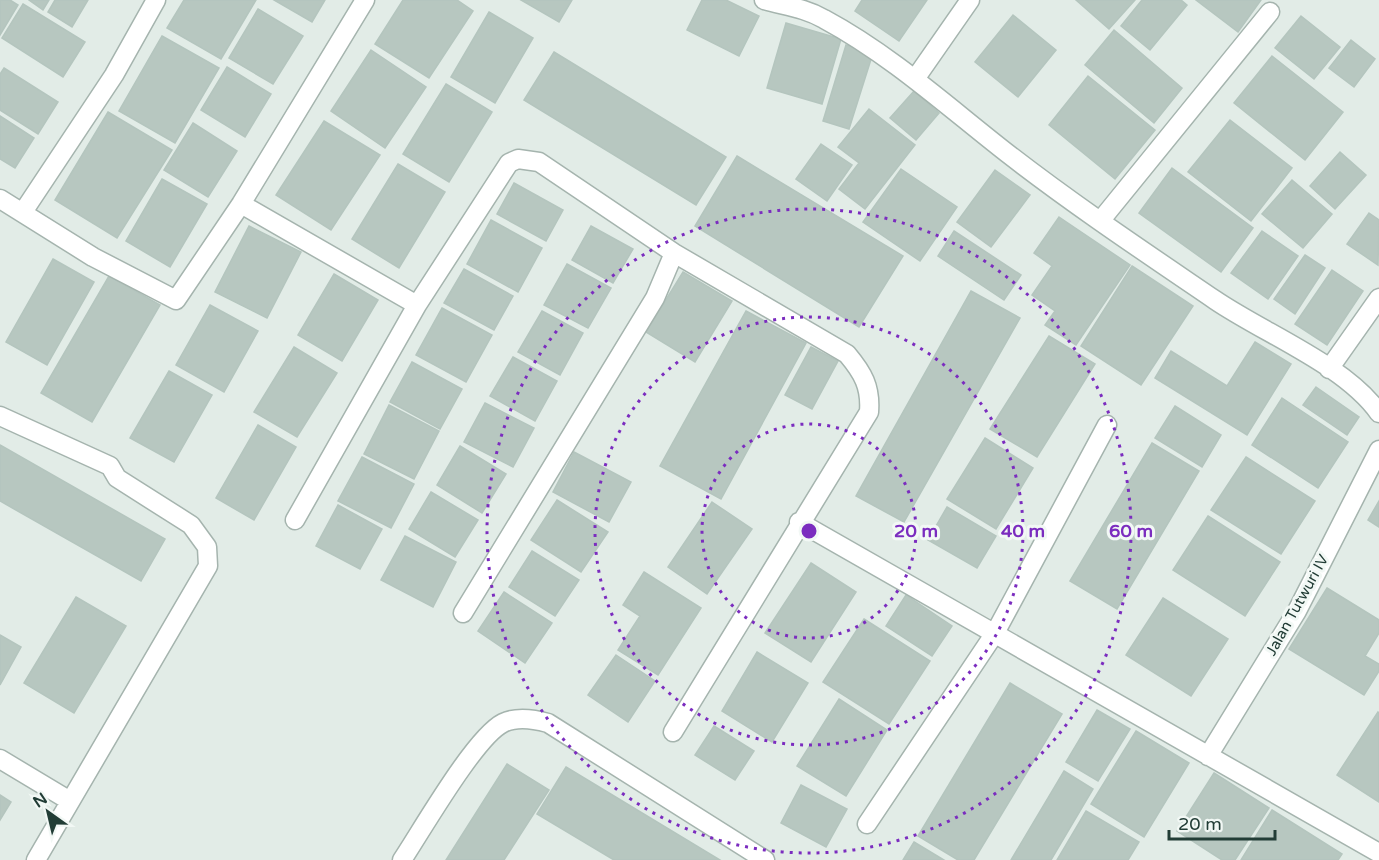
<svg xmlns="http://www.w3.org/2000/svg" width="1379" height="860" viewBox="0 0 1379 860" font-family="'Varela Round',sans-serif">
	<rect width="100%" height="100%" fill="#e2ece7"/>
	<!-- building -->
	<path fill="#b7c7c0" stroke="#b4c5be" stroke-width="1.5" d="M0 0H10L18 5 0 35Z
		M29 0H49L43 10Z
		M55 0H88L72 27 48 12Z
		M184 0H256L221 59 167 28Z
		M274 0H325L312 22Z
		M403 0H457L473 11 429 78 375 44Z
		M521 0H572L559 22Z
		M702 0H726L759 16 739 56 687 30Z
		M862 0H927L899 41 855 11Z
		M1076 0H1135L1109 29Z
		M1142 0H1181L1187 5 1150 50 1121 26Z
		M1196 0H1261L1238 32Z
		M23 4 85 42 63 77 2 38Z
		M258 9 303 36 273 84 229 58Z
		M489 12 533 38 495 103 451 77Z
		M1013 15 1056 50 1018 97 975 62Z
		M1301 16 1340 47 1314 79 1275 48Z
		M786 23 841 39 822 104 767 88Z
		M1114 30 1182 88 1154 123 1085 65Z
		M162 36 219 68 175 143 119 111Z
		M1351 40 1375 59 1354 87 1329 68Z
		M846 45 873 53 849 129 823 121Z
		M371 50 426 87 385 148 331 111Z
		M554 52 726 157 696 205 524 100Z
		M1272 56 1343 112 1305 160 1234 103Z
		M227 67 271 94 245 137 201 110Z
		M4 68 58 102 38 134 0 110V74Z
		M1088 76 1155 130 1115 179 1049 125Z
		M446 84 492 112 449 182 403 154Z
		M914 91 939 113 916 140 890 118Z
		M869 109 915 145 865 209 839 189 859 163 838 147Z
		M108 112 172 150 117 238 55 200Z
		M0 116 34 138 15 168 0 159Z
		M1230 120 1292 168 1251 221 1188 172Z
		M324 121 380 155 331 230 276 195Z
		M193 123 237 151 208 197 164 170Z
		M821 144 852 165 827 201 796 179Z
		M1340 152 1366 175 1335 209 1310 186Z
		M737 156 903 256 859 327 695 226Z
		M398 164 445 192 399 268 352 239Z
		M1172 168 1253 228 1221 272 1139 213Z
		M901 169 957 207 920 261 863 222Z
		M995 170 1030 195 991 247 957 222Z
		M162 179 207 204 170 267 126 241Z
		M1292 180 1332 214 1303 248 1262 214Z
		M514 183 563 210 546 241 497 214Z
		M1369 213 1379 220 1378 265 1347 244Z
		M1059 217 1130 265 1076 345 1045 325 1055 311 1032 295 1052 266 1034 253Z
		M491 220 542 248 518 292 467 264Z
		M249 226 301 252 267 318 215 292Z
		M591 226 633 249 613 283 572 260Z
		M954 231 1021 275 1004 300 938 256Z
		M1262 231 1298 256 1268 299 1231 273Z
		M1305 255 1325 268 1295 314 1274 299Z
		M53 259 94 282 47 365 6 342Z
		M567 264 611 288 588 328 544 305Z
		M1132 266 1193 306 1141 385 1081 346Z
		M464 269 513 296 494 330 444 303Z
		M1332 270 1363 291 1327 345 1295 324Z
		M683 272 732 301 695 362 646 332Z
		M334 274 378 300 342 361 298 335Z
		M109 276 160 305 92 422 41 393Z
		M971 291 1020 318 904 522 856 496Z
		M210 305 258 331 224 392 176 365Z
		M442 308 492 335 466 382 416 355Z
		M542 311 583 333 560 375 518 352Z
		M746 311 806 343 721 499 660 466Z
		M1049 336 1095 364 1037 457 990 429Z
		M1255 342 1291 364 1247 435 1155 378 1171 351 1227 386Z
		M294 347 337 373 297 437 254 412Z
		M811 347 838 361 812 409 785 395Z
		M513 357 557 381 535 421 490 396Z
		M412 362 462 389 440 429 390 402Z
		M169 371 212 395 174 462 130 438Z
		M1316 387 1359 417 1347 435 1303 405Z
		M1282 398 1348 442 1318 488 1252 445Z
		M485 403 534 428 513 467 464 442Z
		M389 405 439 431 414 479 364 454Z
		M1175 406 1221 435 1202 467 1155 438Z
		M258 425 296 447 254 520 216 498Z
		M985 438 1033 468 996 529 947 499Z
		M1152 443 1199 471 1117 609 1070 581Z
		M0 445 165 539 141 581 0 501Z
		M460 446 506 474 482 513 437 485Z
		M574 452 631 482 609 522 553 492Z
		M362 457 414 484 391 528 338 501Z
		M1246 457 1315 501 1281 554 1211 510Z
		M431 492 478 520 455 557 409 529Z
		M557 500 608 532 581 572 531 540Z
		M1379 501V527L1368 520Z
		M712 502 752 529 707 594 668 567Z
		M338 505 382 529 360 569 316 546Z
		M947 507 996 536 977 568 928 540Z
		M1208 516 1280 562 1245 616 1173 570Z
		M405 536 456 562 433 607 381 580Z
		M532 551 579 580 555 616 509 587Z
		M811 563 856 592 811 662 765 633Z
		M644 572 701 608 658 675 618 650 640 616 623 605Z
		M1327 588 1379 620V633L1365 656 1379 664V671L1364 695 1289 649Z
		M504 592 552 623 525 663 478 631Z
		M906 595 952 626 932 656 886 626Z
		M76 597 126 626 74 713 24 683Z
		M1163 598 1228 639 1191 696 1126 655Z
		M864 619 930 661 889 724 823 682Z
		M0 635 21 647 0 685Z
		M757 652 808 683 772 742 722 711Z
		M616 655 655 681 628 722 588 695Z
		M1010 683 1062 714 974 860H958L918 836Z
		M839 699 887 730 846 796 797 766Z
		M1097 710 1130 729 1098 781 1066 762Z
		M1378 712 1379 713V802L1337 775Z
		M714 726 754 751 735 780 695 755Z
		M1136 731 1189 763 1144 837 1091 804Z
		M507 764 549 790 504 860H446Z
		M566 767 720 860H614L537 814Z
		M1064 771 1093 789 1051 860H1011Z
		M1214 773 1269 808 1235 860H1222L1177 831Z
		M801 785 847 809 826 847 781 823Z
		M0 795 11 802 0 820Z
		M1272 810 1342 854 1338 860H1241Z
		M1086 811 1139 842 1128 860H1057Z
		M914 842 944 860H903Z"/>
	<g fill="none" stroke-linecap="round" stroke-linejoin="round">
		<!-- minor casing -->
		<g stroke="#a5b4ae" stroke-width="21">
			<path id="minor" d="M764 0C785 6 805 8 824 19 891 55 948 107 1007 153 1074 205 1146 253 1215 300 1265 334 1345 365 1379 413
				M915 79 970 0
				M0 199 93 257 176 300 241 204 365 0
				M241 204 417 305
				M23 212 114 75 156 0
				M1101 220 1270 12
				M1329 369 1379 298
				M0 416 110 466 117 478 191 525 207 547 208 566 36 860
				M295 520 417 305 509 163 518 159 539 162 674 253 847 354C863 373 871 387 869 412L673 732
				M799 522 1379 853
				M463 613 655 298 674 253
				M1208 756 1297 611 1379 450
				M0 759 70 801
				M867 824 995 633 1107 425
				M402 860C422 830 475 737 503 723 517 716 534 719 548 723L765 860"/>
		</g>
		<!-- minor -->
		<use href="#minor" stroke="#fff" stroke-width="18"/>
	</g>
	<!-- distance rings -->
	<g fill="none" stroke="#7b2cbf" stroke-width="3" stroke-dasharray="3 6">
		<circle cx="809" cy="531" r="107"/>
		<circle cx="809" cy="531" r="214"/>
		<circle cx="809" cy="531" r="322"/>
	</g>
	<g text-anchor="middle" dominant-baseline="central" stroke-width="6" stroke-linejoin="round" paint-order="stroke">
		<!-- street labels -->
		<g font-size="15" fill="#223d36" stroke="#f2f8f5">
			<text transform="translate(1297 605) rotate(-61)">Jalan Tutwuri IV</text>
		</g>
	</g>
	<circle cx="809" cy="531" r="9" fill="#7b2cbf" stroke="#f2f8f5" stroke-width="3"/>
	<g font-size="18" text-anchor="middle" font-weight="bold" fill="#7b2cbf" stroke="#f2f8f5" stroke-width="6" stroke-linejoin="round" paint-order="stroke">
		<text x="916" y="537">20 m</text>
		<text x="1023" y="537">40 m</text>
		<text x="1131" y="537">60 m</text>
	</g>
	<!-- north arrow -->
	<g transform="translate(48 812) rotate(326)" stroke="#f2f8f5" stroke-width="4.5" paint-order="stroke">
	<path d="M0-4.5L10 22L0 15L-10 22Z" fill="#223d36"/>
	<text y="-9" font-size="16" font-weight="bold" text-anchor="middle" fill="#223d36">N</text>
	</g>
	<!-- scale -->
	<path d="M1169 830v9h106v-9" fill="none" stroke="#223d36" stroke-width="3"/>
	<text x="1178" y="830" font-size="18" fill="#223d36" stroke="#f2f8f5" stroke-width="4.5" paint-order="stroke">20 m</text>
</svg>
